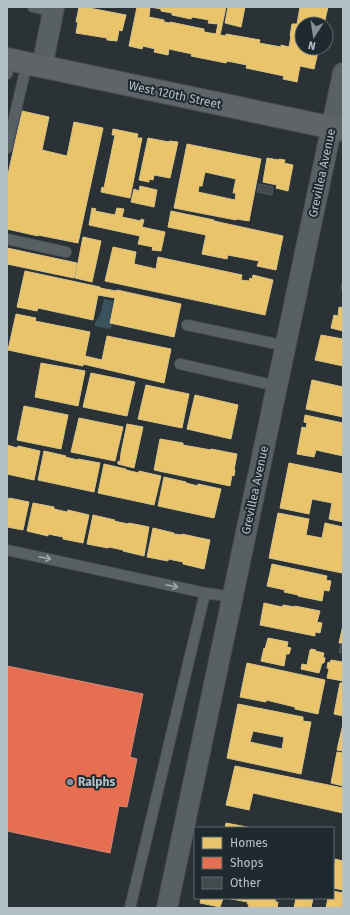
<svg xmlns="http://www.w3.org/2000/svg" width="350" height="915" viewBox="0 0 350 915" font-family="'Fira Sans',sans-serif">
	<rect width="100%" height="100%" fill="#2a3236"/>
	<!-- water -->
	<path fill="#39525d" d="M104 299 113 301 110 318 112 327 110 329 95 326 94 325 100 315Z"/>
	<!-- homes -->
	<path fill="#e9c46a" stroke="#d9c386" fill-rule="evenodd" d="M79 7H84L126 15 122 31 119 30 117 41 107 40V38L76 33 78 22H76Z
		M137 7H226L220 35 226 36V34L260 40 259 43 281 47V45L289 47 291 36H290L292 24H297L300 7H328L324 24H302V48H321L320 53 318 52 314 69 300 66 297 82 283 79 284 76 246 68 247 65 227 61 226 63 191 56 192 54 169 49 168 55 154 52 155 49 143 46 142 49 129 46ZM150 7 161 9V11L172 13V15L191 19 192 17 209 20 208 23 218 24 216 34 204 32V29L170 22V23L164 22V20L149 17Z
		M228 7H245L241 27 225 23Z
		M22 111 49 117 42 150 67 156 74 122 103 128 78 243 38 235V236L7 229V179Z
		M113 129 138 134 137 138H142L130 198 101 192 102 187 104 188 115 135H112Z
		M148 138 169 142V141L178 142 170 178 154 175 153 180 149 179V182L139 180Z
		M187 144 261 159 249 221 237 219 236 220 174 208ZM205 172 236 179 233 193H236L235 200 198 192 199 186H202Z
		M267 158 279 160V159L285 160 284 163 293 165 288 191 276 188 277 185 263 182Z
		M140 186 157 190 154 207 131 202 134 189 139 191Z
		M92 208 96 209 95 211 115 215 117 208 124 209 122 217 141 221V219L144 220 142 227 165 232 161 251 152 250 153 247 138 244 140 236 89 225Z
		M171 211 214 220V221L283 236 276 270 257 266 259 261 228 255 227 259 202 254 206 235 168 227Z
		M83 237 101 241 92 282 75 278Z
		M113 247 136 252 134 264 156 269 158 257 242 275 241 280 249 281 250 278 252 279 253 275 273 280 265 315 105 281Z
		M7 248 77 263 74 278 7 264Z
		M25 271 100 287V288L116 291 117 290 181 304 174 337 110 323 115 298 98 295 93 320 38 308 37 311 17 307Z
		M339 307 343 308V331L331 328 334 315 338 316Z
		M16 314 36 318 35 321 90 332 85 356 102 360 107 336 171 349 164 383 83 364V366L8 350Z
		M321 335 343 339V366L315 360Z
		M41 363 85 371 78 406 35 397Z
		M91 373 135 382 127 416 83 407Z
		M312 380 343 387V417L306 409Z
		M146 385 189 394 182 428 138 419Z
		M195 395 238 405 231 439 187 429Z
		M24 406 68 415 61 449 17 440Z
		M305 415 343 423V456L316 450 314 457 297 454 302 427 306 428 307 423 304 422Z
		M79 418 123 427 115 461 71 452Z
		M127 424 143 427 134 468 118 464V461L120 462 121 453Z
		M160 439 183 443V445L211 450V449L237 454 234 470H235L234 476 232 475 230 486 154 470Z
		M7 445 17 448 18 446 40 451 34 480 7 474Z
		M44 451 66 456 65 457 78 460V459L100 463 94 492 38 480Z
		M289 463 343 474V522L329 519 332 503 312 499 309 514 280 508Z
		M104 464 126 469V470L139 473V471L161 476 154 505 98 493Z
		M164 477 186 482V483L198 486V484L221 489 214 518 158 506Z
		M9 498 29 502 23 530 7 527V499H9Z
		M33 503 54 507V509L67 512 68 510 89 515 83 543 63 539V537L48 534V536L27 531Z
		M278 513 309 519 306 535 322 538 325 523 343 527 342 573 269 558Z
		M93 515 115 520 114 521 128 524 129 523 149 527 144 556 123 551V550L109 547 108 548 87 544Z
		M153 528 174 533V534L182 535V534L210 540 204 569 183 564V562L168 559V561L147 557Z
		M272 564 327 576 326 580 331 581 329 591 324 590 322 601 298 596V595L284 592 285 590 267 586Z
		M264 603 282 607 283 605 295 607V606L320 611 317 622 322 623 320 633 315 632V636L260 625Z
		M343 625V643H339Z
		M268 638 288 642 287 647 291 648 289 654H286L284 666 261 661 264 648 265 649Z
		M311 649 316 650 315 651 324 653 323 657 325 658 324 663H322L319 673 301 669 302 664 307 665 310 650H311Z
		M331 660 343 662V681L327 678 329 669 327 668 328 662 330 663Z
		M247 663 325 680 318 714 295 709V707L266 700V702L240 697Z
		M340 683H343V716L334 714Z
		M238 704 303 717V721L311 722 301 774 227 758ZM253 731 284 737 282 749 250 742Z
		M343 724V751L337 750Z
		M337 752 343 753V786L331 783Z
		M235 766 343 788V813L253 793 249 810 226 805Z
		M226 823 252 828H225Z
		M335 859 343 861V890L333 888V863L335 864Z
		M333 891 343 893V908H326L328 898H333Z
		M201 898H223L220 907 200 903Z
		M226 898H276L275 902H278L277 908H278H248L249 904H247L248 902Z
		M296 898H313L311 908H294Z"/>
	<!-- shops -->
	<path fill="#e76f51" stroke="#d88774" d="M7 666 143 694 130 757 137 759 127 807 119 806 110 853 7 831Z"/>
	<!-- building -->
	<path fill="#434a4e" stroke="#525a5d" d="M259 184 273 187 272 195 257 192Z
		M343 280V293H342L343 290 341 289Z
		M341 644H343V653L339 652Z"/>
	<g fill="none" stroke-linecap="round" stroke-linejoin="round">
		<!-- lane casing -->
		<g stroke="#484e51" stroke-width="12">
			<path id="lane" d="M33 7 53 11
				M7 74 10 60
				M7 148 27 63
				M7 239 66 252
				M187 325 286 346
				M180 364 277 386
				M7 550 205 593 233 597
				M130 908 205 593"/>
		</g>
		<!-- street casing -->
		<g stroke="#484e51" stroke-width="22">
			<path id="street" d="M42 67 54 7
				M167 908 343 73"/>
		</g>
		<!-- secondary casing -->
		<g stroke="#484e51" stroke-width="24">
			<path id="secondary" d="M7 59 343 130"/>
		</g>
		<!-- lane -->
		<use href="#lane" stroke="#596064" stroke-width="10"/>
		<!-- street -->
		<use href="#street" stroke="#596064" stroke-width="20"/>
		<!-- secondary -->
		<use href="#secondary" stroke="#5e6468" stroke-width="22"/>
	</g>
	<!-- one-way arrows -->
	<defs><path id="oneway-shaft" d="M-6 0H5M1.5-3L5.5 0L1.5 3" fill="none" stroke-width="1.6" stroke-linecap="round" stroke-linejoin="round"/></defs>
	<g stroke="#9da8ae">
		<use href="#oneway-shaft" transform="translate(45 558) rotate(12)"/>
		<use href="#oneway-shaft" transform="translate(172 586) rotate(12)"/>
	</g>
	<!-- markers -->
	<circle fill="#848e94" stroke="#1e2a30" stroke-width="1.5" cx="70" cy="782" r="4"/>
	<g text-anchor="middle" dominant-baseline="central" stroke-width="4" stroke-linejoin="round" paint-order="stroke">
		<!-- street labels -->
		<g font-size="12" fill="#b4c0c7" stroke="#1e2a30">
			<text transform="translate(175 95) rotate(12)">West 120th Street</text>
			<text transform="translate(322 173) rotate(-78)">Grevillea Avenue</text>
			<text transform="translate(255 490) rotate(-78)">Grevillea Avenue</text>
		</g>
		<!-- poi labels -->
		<g font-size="12" font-weight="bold" fill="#b4c0c7" stroke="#1e2a30" text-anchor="start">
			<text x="78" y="782">Ralphs</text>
		</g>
	</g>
	<!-- border -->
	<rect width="350" height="915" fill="none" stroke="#b4c0c7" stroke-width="16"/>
	<!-- legend -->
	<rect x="194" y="827" width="140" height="72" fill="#1e2a30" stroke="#5a666c"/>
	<rect x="202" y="837" width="20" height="12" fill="#e9c46a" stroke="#5a666c"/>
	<text x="230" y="847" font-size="12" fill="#b4c0c7">Homes</text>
	<rect x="202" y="857" width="20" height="12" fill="#e76f51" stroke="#5a666c"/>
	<text x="230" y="867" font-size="12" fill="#b4c0c7">Shops</text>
	<rect x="202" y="877" width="20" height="12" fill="#434a4e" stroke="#5a666c"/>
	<text x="230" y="887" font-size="12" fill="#b4c0c7">Other</text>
	<!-- north arrow -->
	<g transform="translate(314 36) rotate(192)"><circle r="19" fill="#1e2a30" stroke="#5a666c"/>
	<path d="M0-3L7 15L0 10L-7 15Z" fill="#848e94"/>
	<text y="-6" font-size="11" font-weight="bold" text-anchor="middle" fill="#b4c0c7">N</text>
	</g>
</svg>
